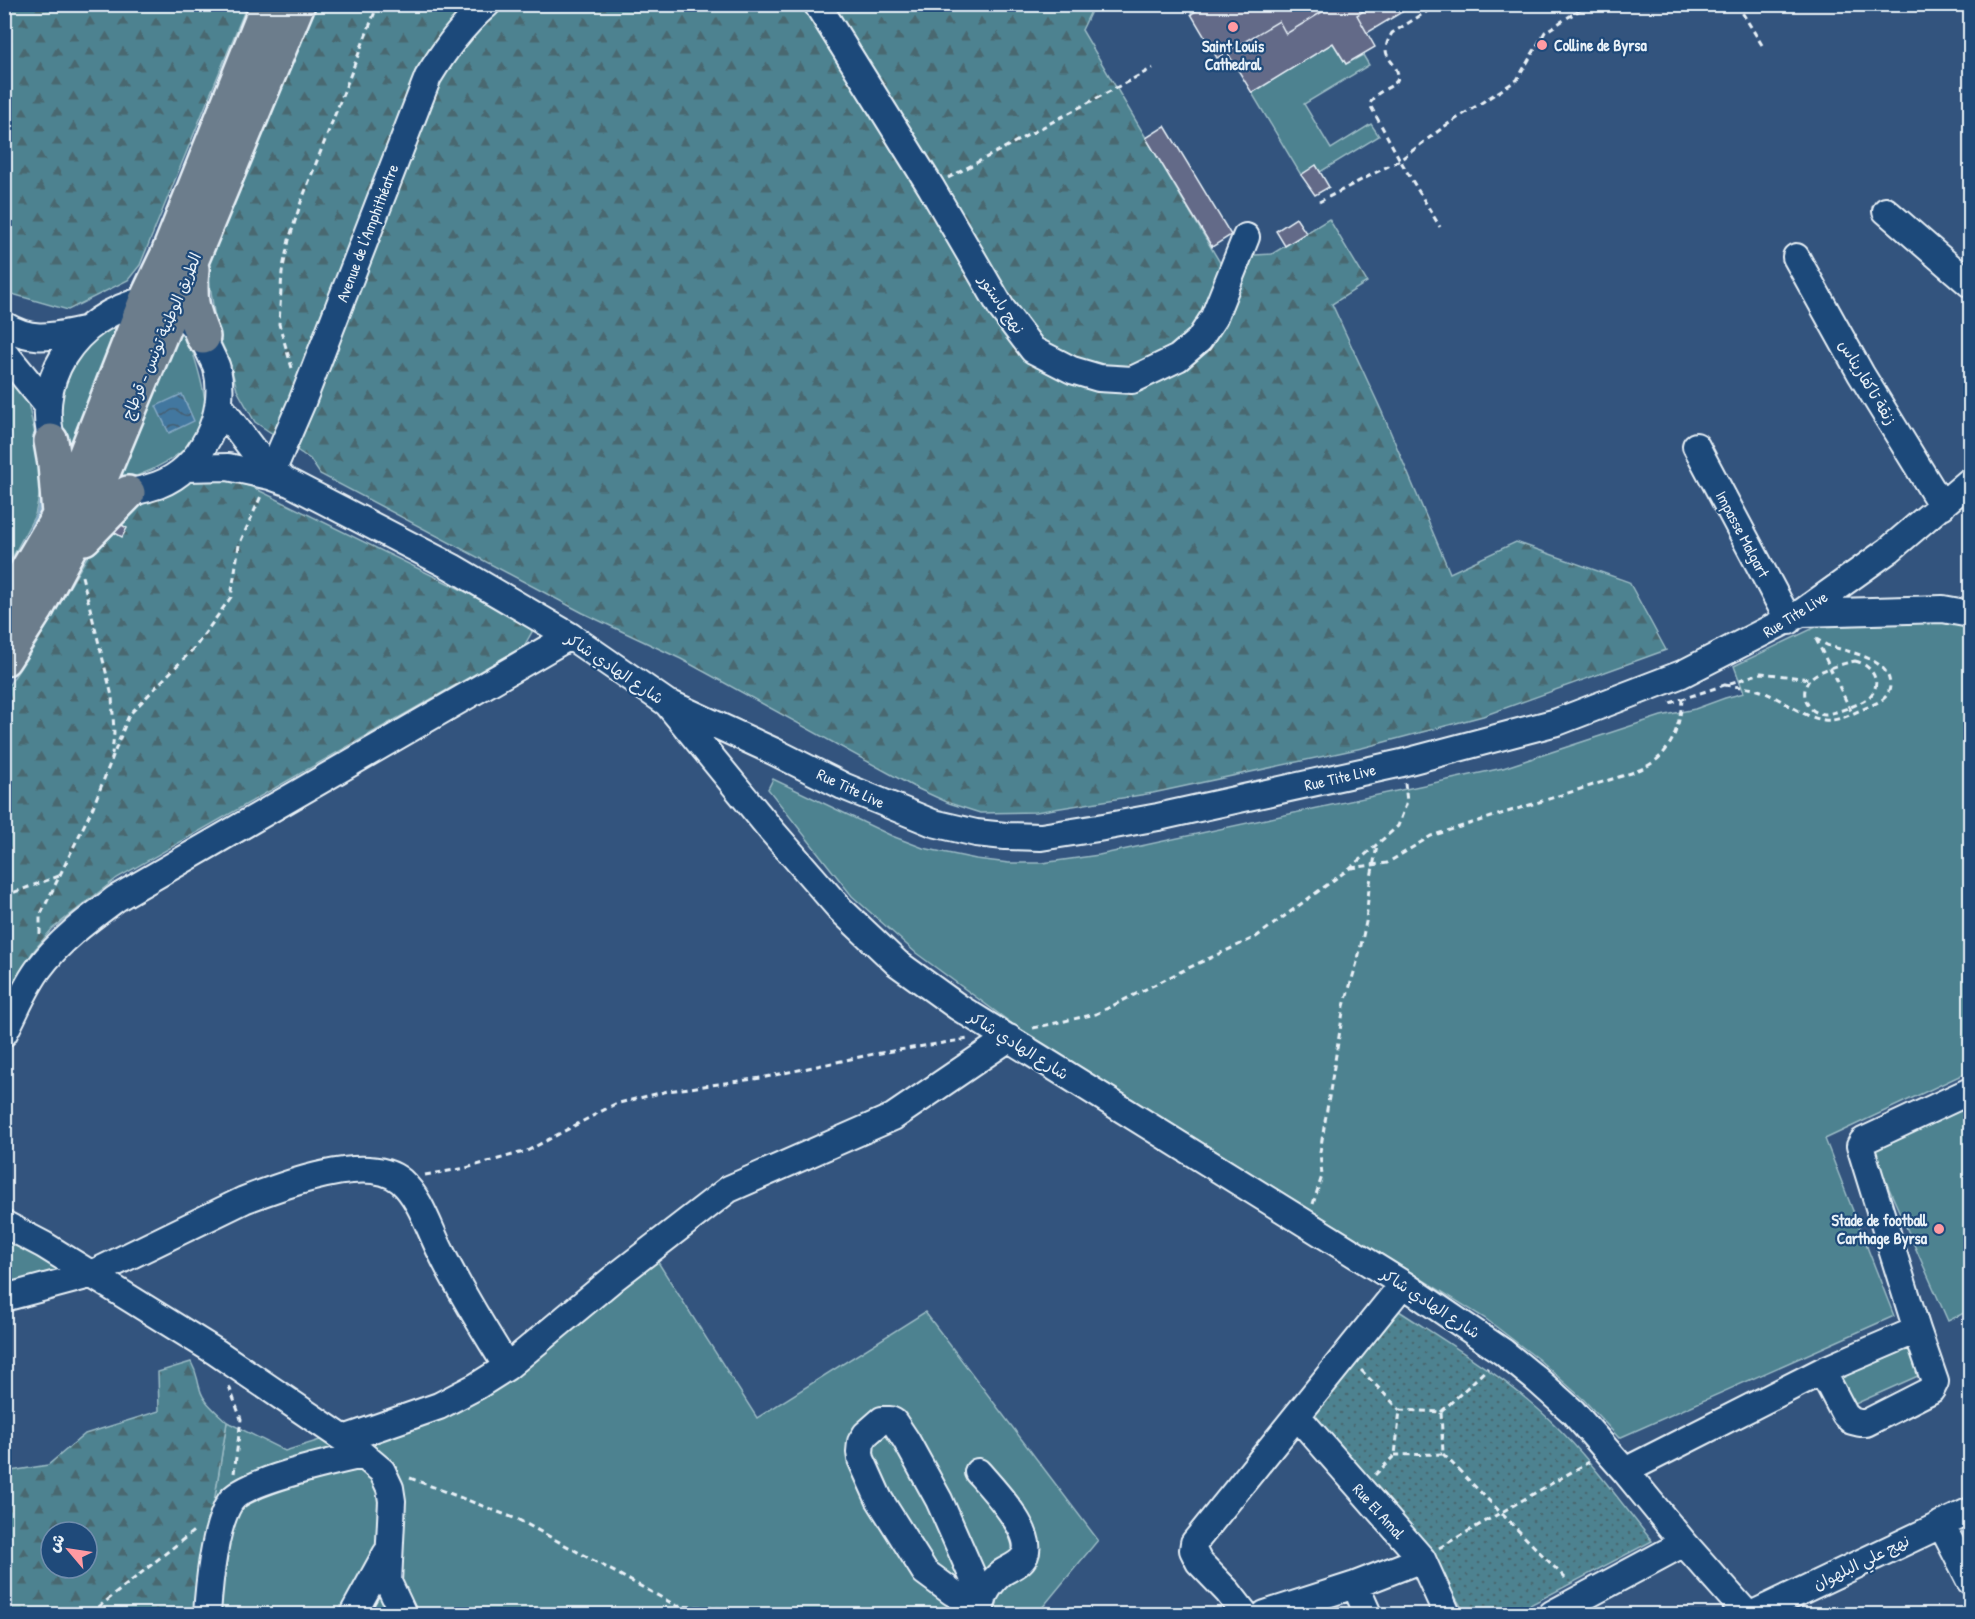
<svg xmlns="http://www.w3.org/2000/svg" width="1975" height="1619" viewBox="0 0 1975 1619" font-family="'Patrick Hand','Playpen Sans Arabic',sans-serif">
	<defs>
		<pattern id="forest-firs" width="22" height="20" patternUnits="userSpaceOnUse" patternTransform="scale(1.5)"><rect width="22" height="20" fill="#4d8290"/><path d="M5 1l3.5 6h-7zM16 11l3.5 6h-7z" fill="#4a6870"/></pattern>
		<pattern id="park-dots" width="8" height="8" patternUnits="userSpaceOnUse" patternTransform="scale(1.5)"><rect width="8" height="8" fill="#4d8290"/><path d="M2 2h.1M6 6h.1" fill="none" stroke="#4a6870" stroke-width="1.8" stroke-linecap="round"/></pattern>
		<pattern id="water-waves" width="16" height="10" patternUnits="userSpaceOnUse" patternTransform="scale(1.5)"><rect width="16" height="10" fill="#42779f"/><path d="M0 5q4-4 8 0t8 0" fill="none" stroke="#446074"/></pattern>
	</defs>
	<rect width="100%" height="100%" fill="#33547e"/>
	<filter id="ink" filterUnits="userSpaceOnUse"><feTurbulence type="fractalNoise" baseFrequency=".0167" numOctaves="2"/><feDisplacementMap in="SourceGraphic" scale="12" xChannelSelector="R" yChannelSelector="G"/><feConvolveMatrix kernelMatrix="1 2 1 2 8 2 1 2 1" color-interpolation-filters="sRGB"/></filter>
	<g filter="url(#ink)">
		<!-- grass -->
		<path fill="#4d8290" stroke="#9abac4" stroke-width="1.5" d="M1333 43 1346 64 1363 55 1369 65 1304 104 1331 149 1371 124 1379 136 1320 172 1316 166 1301 175 1252 93Z
			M124 315 176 324C180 329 185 334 187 339 195 354 209 405 206 420 200 449 140 481 112 481 105 481 97 479 89 477L65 445 60 429 61 389 80 347Z
			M5 370 25 390 44 474 35 515 5 571Z
			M1908 613 1970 621V1071L1825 1139 1894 1316 1619 1438 1584 1400 1538 1359 1486 1319 1018 1028 916 953 852 896 768 789 773 779 892 836 923 848 976 859 1009 863H1042L1099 855 1503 768 1661 716 1695 709 1725 698 1744 693 1734 666 1818 626Z
			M1970 1103V1310L1948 1321 1871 1148Z
			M5 1229 59 1258 58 1270 5 1284Z
			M656 1259 757 1418 925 1312 1098 1540 1037 1614H196L227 1422 285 1451 368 1425 449 1394Z
			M1905 1341 1920 1375 1844 1409 1827 1371Z"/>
		<!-- forest -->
		<path fill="url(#forest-firs)" stroke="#9abac4" stroke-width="1.5" fill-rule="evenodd" d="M4 5H247L140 265 128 280 68 310 5 292Z
			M317 5H1094L1082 30 1222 266 1238 256 1272 254 1329 219 1367 282 1332 304 1382 412 1450 573 1516 542 1629 582 1666 650 1483 716 1362 748 1153 793 1036 812 980 813 949 803 914 787 681 659 583 613 320 474 310 459 255 422 237 390 229 359 217 333 207 264Z
			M223 478 252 487 529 623 532 632 524 646 117 878 52 929 32 953 5 1006V691L36 644 101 533 116 517 189 482Z
			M191 1362C198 1375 196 1376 200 1389 203 1402 218 1413 227 1422L196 1614H5V1472L48 1465 85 1434 159 1411 158 1372ZM51 1532H87V1568H51Z"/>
		<!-- park -->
		<path fill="url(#park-dots)" stroke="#9abac4" stroke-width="1.5" d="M1396 1309C1451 1345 1509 1379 1555 1425 1591 1460 1621 1503 1652 1541L1513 1614H1466L1428 1554 1306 1412Z"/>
		<!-- water -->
		<path fill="url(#water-waves)" stroke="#84a8c3" stroke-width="1.5" d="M182 394 194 421 169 433 156 406Z"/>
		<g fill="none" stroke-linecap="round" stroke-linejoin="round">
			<!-- stream -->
			<path stroke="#84a8c3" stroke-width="5" d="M26 541 38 514 41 501"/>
		</g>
		<!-- building -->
		<path fill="#636a88" stroke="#e8f1f8" stroke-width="1.5" d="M1207 4H1335L1286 34 1279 21 1217 58 1191 14Z
			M1335 4H1373L1357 15 1375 47 1346 64 1333 43 1252 93 1227 52 1279 21 1286 34Z
			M1415 4 1367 33 1357 15 1374 4Z
			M1165 126 1231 235 1212 247 1146 138Z
			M1316 165 1329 187 1315 195 1301 175Z
			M1296 218 1306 233 1285 246 1276 231Z
			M120 524 127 528 122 537 115 533Z"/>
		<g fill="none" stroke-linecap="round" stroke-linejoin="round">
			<!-- minor casing -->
			<g stroke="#e8f1f8" stroke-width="30">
				<path id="minor" d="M817 4 931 187 1002 309 1033 350 1072 370 1099 378 1132 380 1178 358 1199 340 1214 317 1246 237
					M1886 211 1970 284
					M1796 257 1861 374 1942 506
					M146 300C154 303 164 305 172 309 189 318 202 335 210 353 212 358 216 364 217 369 228 414 201 469 158 485 144 490 128 493 113 493 80 495 68 485 56 454 28 382 75 316 146 300Z
					M4 325C33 343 53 336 84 330
					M4 352 48 406
					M219 405 253 450 282 478
					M1696 446 1789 621
					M186 468 228 467 270 476 290 483 452 567 570 636 667 703 772 831 840 909 897 963 958 1007 1403 1284 1503 1352 1535 1378 1573 1412 1625 1471 1684 1543 1747 1614
					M270 476 302 402 428 77C446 48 461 27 487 4
					M1801 613 1943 609 1970 614
					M673 705 773 751 843 786 933 823 976 833 1005 836 1041 837 1098 828 1158 817 1402 763 1515 733 1557 722 1682 674 1801 613 1889 550 1970 481
					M4 1033C16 1011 25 986 40 967 61 939 89 919 117 898L570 636
					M4 1224 44 1245 216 1352 344 1439 382 1471 390 1488 392 1501 388 1582 403 1614
					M4 1298 90 1275 244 1200C280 1186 368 1152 401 1181 421 1199 429 1229 441 1252 460 1292 484 1329 507 1367
					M1822 1371 1845 1415 1852 1421 1860 1423H1866L1931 1390 1935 1382 1917 1330
					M1297 1416 1422 1559 1447 1614
					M344 1439 439 1406 477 1386 507 1367 614 1278 729 1189 893 1117 1009 1038
					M1625 1471 1822 1371 1917 1330 1860 1146 1863 1141 1970 1091
					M978 1472C992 1488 1035 1533 1025 1555 1021 1564 1011 1567 1003 1572 992 1580 980 1597 981 1611
					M1941 1524 1970 1581
					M1355 1585 1368 1614
					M980 1607 952 1592 925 1572 879 1499 861 1459 860 1452 861 1442 866 1434 882 1420H890L894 1422 906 1440 939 1500 983 1600
					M207 1614C209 1584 214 1528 230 1502 243 1481 336 1461 363 1455
					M353 1614 386 1554
					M1245 1614 1228 1592 1199 1562 1193 1550 1194 1543 1403 1284
					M1265 1614 1355 1585 1422 1559
					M1552 1614 1684 1543
					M1753 1614 1970 1511"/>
			</g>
			<!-- highway casing -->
			<g stroke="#e8f1f8" stroke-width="38">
				<path id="highway" d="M192 269C189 299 192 310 203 337
					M51 441 55 464 59 514
					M84 538 128 493
					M4 609 59 516 74 484 146 300 168 254 268 4
					M4 659 37 608 81 526 298 4"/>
			</g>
			<!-- path -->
			<path stroke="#e8f1f8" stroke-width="3" stroke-dasharray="6 4.5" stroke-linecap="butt" d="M1439 4 1392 33C1376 59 1397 59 1398 76 1399 88 1373 89 1370 105L1400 160 1440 227
				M1669 4H1670
				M1737 4 1762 45
				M948 178 1153 68
				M1319 202 1400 160 1445 126 1517 80 1545 32 1589 4
				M292 368 279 324 282 272 289 240 301 202 378 4
				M82 576 112 696 114 733 112 754
				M1816 639 1852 713
				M1855 661C1873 665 1884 685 1868 698 1861 704 1834 714 1825 714 1805 714 1798 689 1812 677 1822 669 1842 664 1855 661Z
				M1725 685C1736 687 1750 687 1761 691 1783 699 1802 717 1824 720 1839 722 1855 712 1868 707 1878 702 1889 699 1890 686 1890 659 1853 653 1833 647 1827 646 1822 642 1816 639
				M1670 703 1761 673 1810 679
				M1351 868 1387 863 1431 836 1622 776C1631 773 1641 770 1649 765 1672 752 1681 723 1682 698
				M4 896 59 876
				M40 934V916L93 807 129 715 196 646 231 597 239 545 261 496
				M1033 1028 1096 1014 1186 969 1256 937 1350 868 1398 826 1407 802 1405 783
				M425 1175 466 1168 527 1151 615 1104 668 1091 761 1078 874 1054 968 1039
				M1313 1204 1322 1176 1320 1152 1344 1006 1358 959 1366 922 1369 888 1377 846
				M1361 1370 1400 1410
				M229 1386 241 1419 234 1473
				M1441 1412 1488 1368
				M1443 1454 1568 1581
				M1375 1475 1395 1455 1400 1410 1441 1412 1443 1454 1395 1455
				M410 1478 519 1520 677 1606 731 1609 739 1614
				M1439 1548 1589 1462
				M90 1614 196 1529"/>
			<!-- minor -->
			<use href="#minor" stroke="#1f4a7a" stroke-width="26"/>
			<!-- highway -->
			<use href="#highway" stroke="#6c7d8c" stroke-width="33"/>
		</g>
	</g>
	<!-- markers -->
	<g fill="#ff9aa2" stroke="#1f4a7a" stroke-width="2">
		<circle cx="1233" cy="27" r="6"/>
		<circle cx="1542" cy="45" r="6"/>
		<circle cx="1939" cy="1229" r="6"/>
	</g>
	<g text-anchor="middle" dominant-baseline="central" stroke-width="4.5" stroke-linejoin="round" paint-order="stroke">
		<!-- poi labels -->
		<g font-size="16" font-weight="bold" fill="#e8f1f8" stroke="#1f4a7a" text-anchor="start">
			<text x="1554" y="45">Colline de Byrsa</text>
			<text x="1233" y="46" text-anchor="middle">Saint Louis<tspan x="1233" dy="18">Cathedral</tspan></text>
			<text x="1927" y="1220" text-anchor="end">Stade de football<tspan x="1927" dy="18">Carthage Byrsa</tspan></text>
		</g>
		<!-- street labels -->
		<g font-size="16" fill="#e8f1f8" stroke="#1f4a7a">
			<text transform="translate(367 233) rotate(-69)">Avenue de l'Amphithéatre</text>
			<text transform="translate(1002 304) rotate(56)">نهج باستور</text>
			<text transform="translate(161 336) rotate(-67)">الطريق الوطنية تونس - قرطاج</text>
			<text transform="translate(1868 382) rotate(59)">زنقة تاكفاريناس</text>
			<text transform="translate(1743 534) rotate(62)">Impasse Malgart</text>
			<text transform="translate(1795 614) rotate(-32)">Rue Tite Live</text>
			<text transform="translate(615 668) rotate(34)">شارع الهادي شاكر</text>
			<text transform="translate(1340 777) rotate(-13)">Rue Tite Live</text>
			<text transform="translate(851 788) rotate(25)">Rue Tite Live</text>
			<text transform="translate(1019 1045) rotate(32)">شارع الهادي شاكر</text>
			<text transform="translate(1431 1303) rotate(33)">شارع الهادي شاكر</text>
			<text transform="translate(1379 1511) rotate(48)">Rue El Amal</text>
			<text transform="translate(1861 1562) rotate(-26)">نهج علي البلهوان</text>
		</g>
	</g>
	<!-- margin -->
	<rect width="1975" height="1619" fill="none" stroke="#1f4a7a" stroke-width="24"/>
	<rect x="12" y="12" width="1951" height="1595" fill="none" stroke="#e8f1f8" stroke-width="2" filter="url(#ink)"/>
	<!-- north arrow -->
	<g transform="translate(69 1550) rotate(299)"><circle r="28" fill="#1f4a7a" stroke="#6f8dac" stroke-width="1.5"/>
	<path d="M0-4.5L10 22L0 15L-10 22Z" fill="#ff9aa2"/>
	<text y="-9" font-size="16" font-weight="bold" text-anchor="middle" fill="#e8f1f8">ش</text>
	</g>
</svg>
